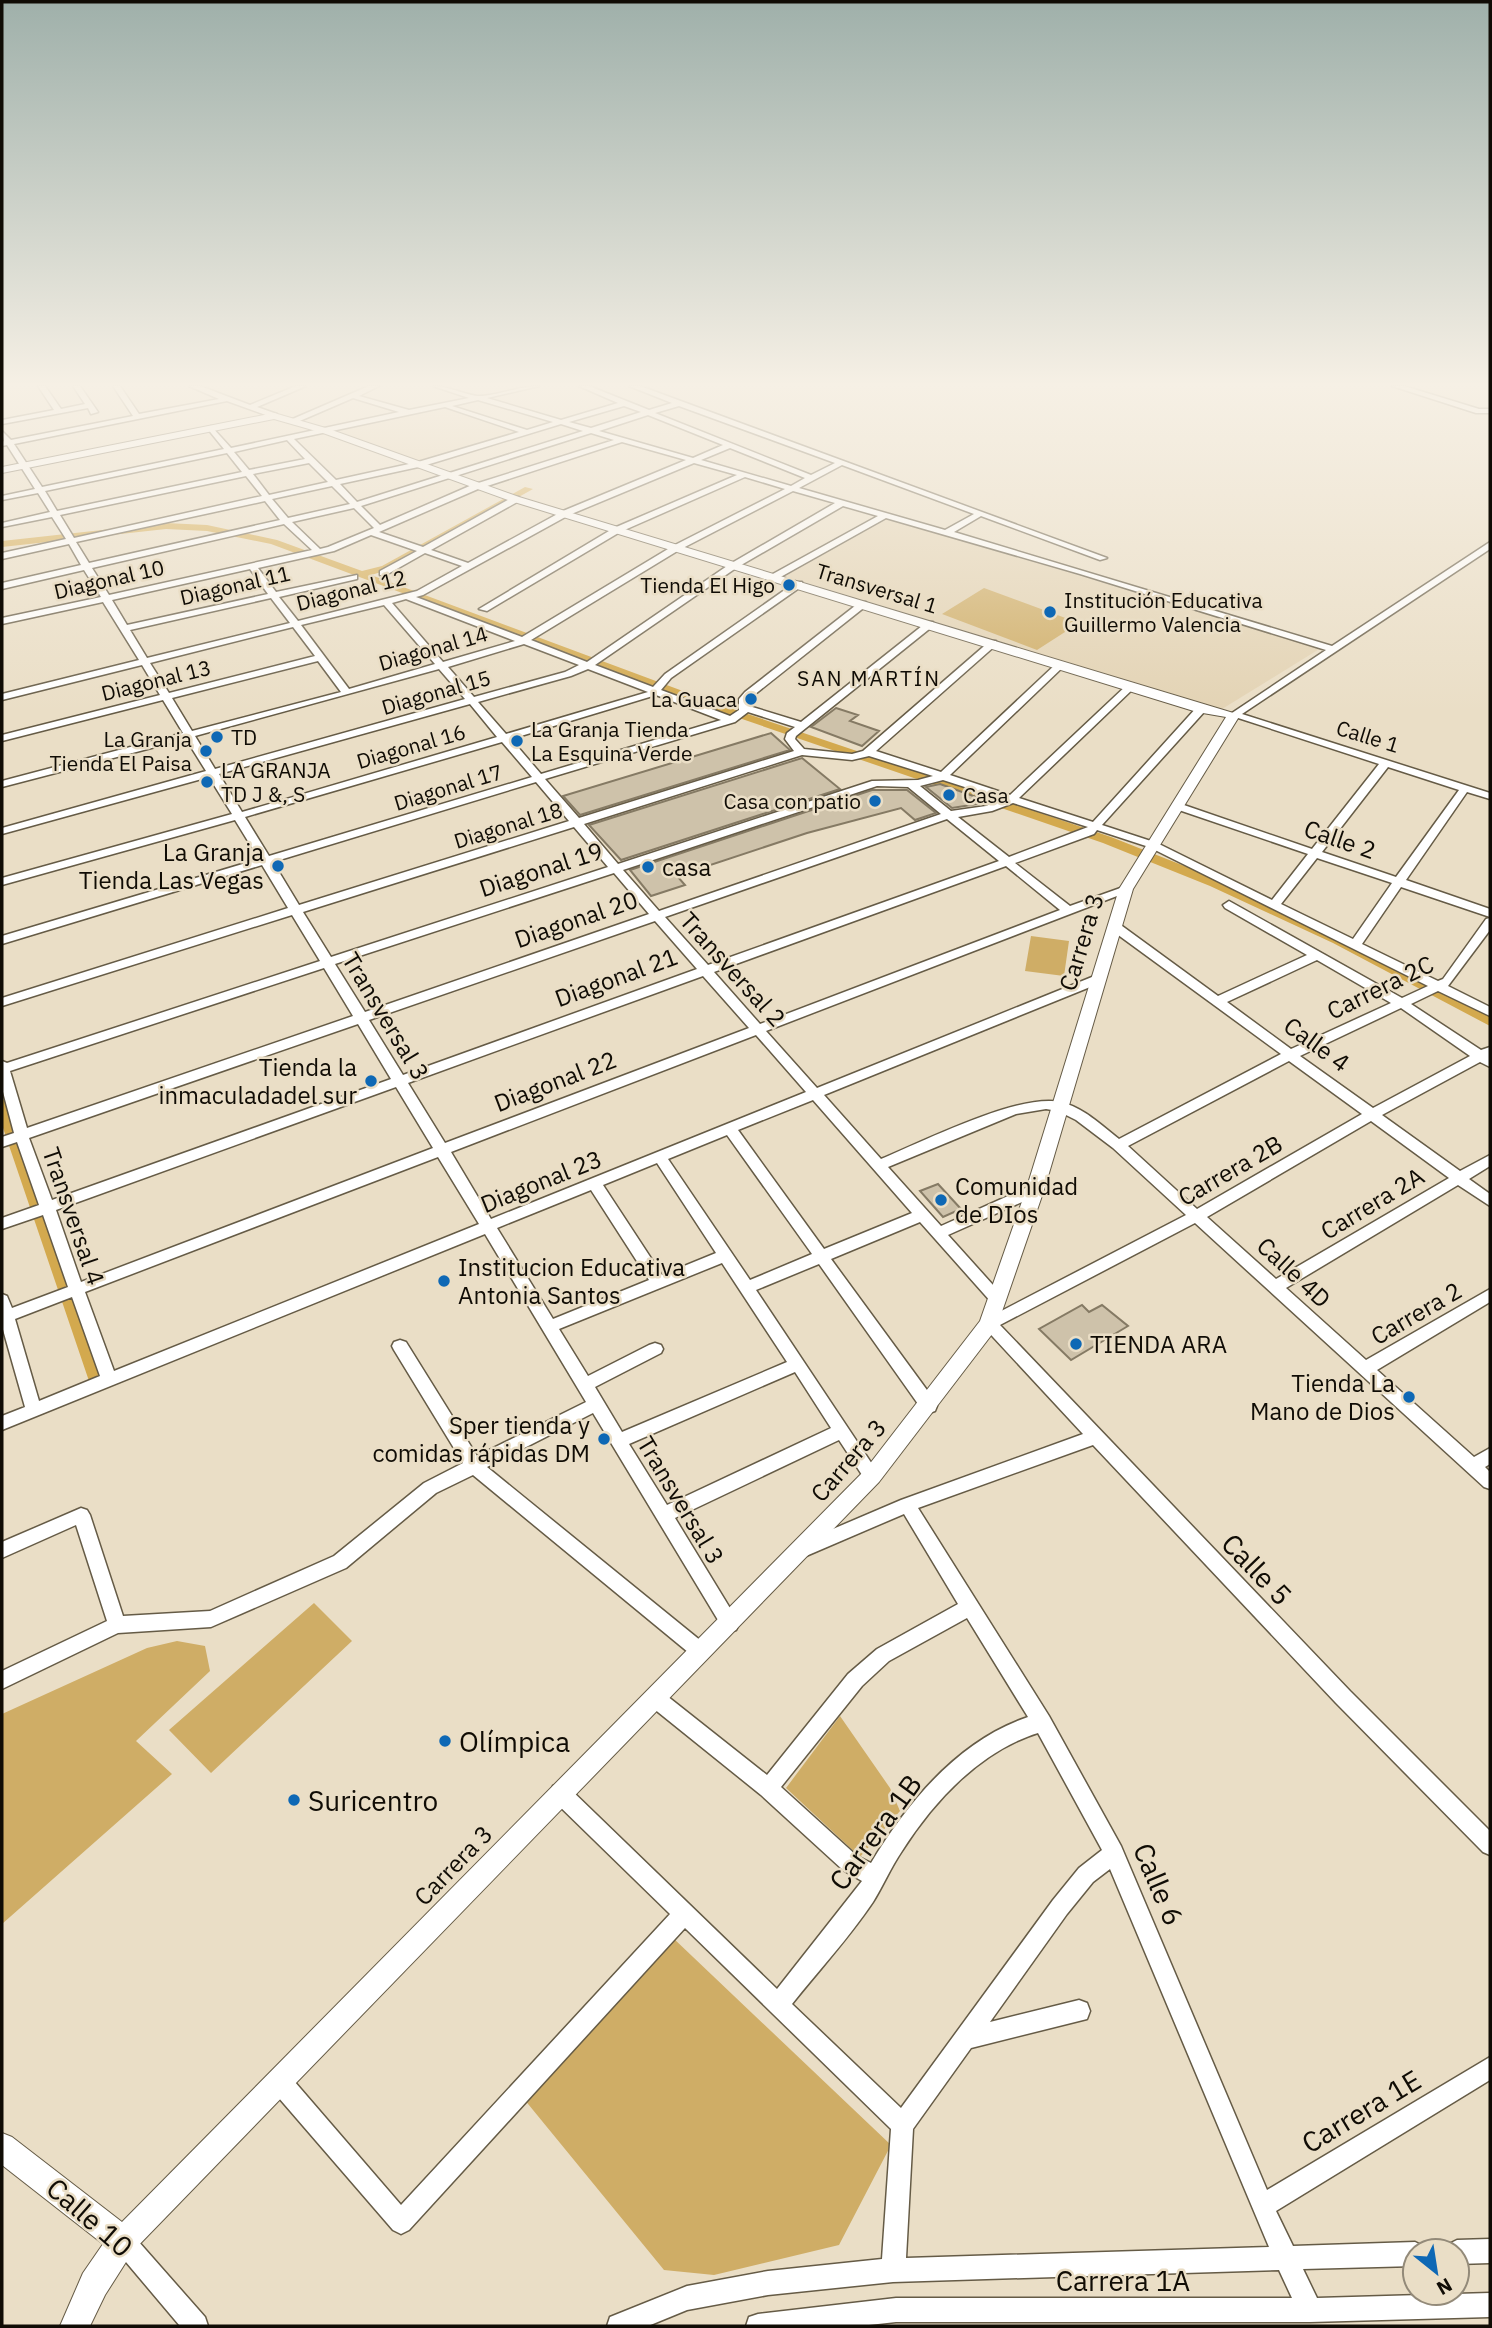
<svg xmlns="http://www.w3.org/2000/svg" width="1492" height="2328" viewBox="0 0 1492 2328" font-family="'IBM Plex Sans',sans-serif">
	<rect width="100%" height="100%" fill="#eadec6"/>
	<!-- built -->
	<path fill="#e3d3b4" d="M447 407 527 432 420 464 326 431Z
		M886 518 1321 648 1222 709 781 575Z"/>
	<!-- green -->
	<path fill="#cfad66" d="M984 588 1079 623 1037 650 942 614Z
		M1031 936 1069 941 1064 976 1025 971Z
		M314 1603 352 1641 211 1773 169 1730Z
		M177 1641 205 1646 210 1671 136 1741 172 1774 2 1924V1714L147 1648Z
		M840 1716 890 1788 900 1811 860 1857 786 1788Z
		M672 1937 891 2145 839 2245 714 2275 664 2270 524 2099Z"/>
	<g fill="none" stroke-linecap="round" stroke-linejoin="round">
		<!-- canal -->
		<path fill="#d3a94e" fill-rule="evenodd" d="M525 487 533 489 388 570 371 575 715 703 1111 837 1220 880 1343 937 1490 1015V1026L1333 943 1210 886 1103 843 707 707 271 544 207 531 166 529 2 547V541L166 523 207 525 277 540 362 571 382 566Z
			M2 1099 10 1104 107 1381 104 1386 98 1388 92 1386 89 1381 2 1125Z"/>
	</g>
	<!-- building -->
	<path fill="#cec2aa" stroke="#857a64" stroke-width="2" d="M836 708 858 715 850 721 879 731 862 746 811 727Z
		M771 733 790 750 580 815 563 796Z
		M802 758 840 789 621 860 589 825Z
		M940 784 990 802 952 808 926 787Z
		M872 790H907L936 813 915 820 901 808 807 833 677 876 685 885 651 896 630 870Z
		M938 1184 961 1209 943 1217 920 1191Z
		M1082 1305 1089 1312 1102 1305 1128 1326 1071 1360 1039 1329Z"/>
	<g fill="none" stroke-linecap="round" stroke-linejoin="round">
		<!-- minor casing -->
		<g stroke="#655b46" stroke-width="3">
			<path id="minor" d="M38 386H45L61 409 85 404 73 386H80L98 412 91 414 88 408 2 424V420L54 410Z
				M113 386H120L139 414 219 399 189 386H200L250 405 296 386H306L257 407 277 414V418H274L227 401 14 444 42 487 224 449 207 428 211 426 231 448 399 412 353 398 295 423 288 421 369 386H379L359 396 409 410 469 398 433 386C449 386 462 394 477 396 493 397 519 386 539 386L487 398 561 420 618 403 579 386H589L649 410 672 403 629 386H640L1107 558 1100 560 981 516 954 532 1332 646 1490 542V549L1242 714 1490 793V799L1467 792 1406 880 1490 909V917L1401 887 1362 944 1438 981 1443 979 1486 919 1490 918V930L1448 986 1490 1007V1016L1438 991 1411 1004 1481 1050 1490 1047V1067L1480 1062 1382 1115 1460 1171 1490 1155V1166L1469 1179 1490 1194V1206L1458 1185 1286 1288 1366 1360 1490 1289V1302L1377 1370 1474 1457 1490 1448V1464L1485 1467 1490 1472V1489L1484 1487 1195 1223 1000 1325 1350 1691 1490 1831V1855L1483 1852 1336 1703 1093 1445 918 1508 1049 1716 1121 1846 1267 2190 1490 2057V2080L1276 2211 1293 2246 1415 2242 1423 2246 1426 2251H1415V2266L1303 2269 1317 2298 1490 2293V2317L1310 2322H896L860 2326H746L749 2317 758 2314 896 2298H1292L1279 2270 893 2282 768 2295 687 2310 648 2326H607L610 2317 687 2286 768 2271 882 2259 891 2129 685 1928 409 2230 401 2234 393 2230 272 2090 269 2082 272 2074 280 2071 288 2074 401 2205 670 1914 553 1800 550 1793 553 1786 560 1783 567 1786 777 1989 862 1881 843 1870 761 1795 648 1704 646 1698 648 1692 655 1689 662 1692 767 1775 848 1674 877 1649 958 1604 904 1514 806 1556 800 1553 797 1548 800 1543 901 1500 1083 1434 981 1324 984 1320 1186 1215 1113 1148 1076 1120 1058 1111 1046 1109 1016 1114 888 1167 941 1226 1030 1186 1035 1185 1042 1190 1040 1194 948 1235 1002 1295 1005 1299 1002 1303H992L920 1222 831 1259 935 1401 937 1406 935 1411 929 1413 923 1411 819 1264 756 1290 880 1476 878 1481 872 1483 866 1481 839 1440 675 1518 736 1618 739 1624 736 1630 730 1632 724 1630 593 1413 487 1467 706 1645 709 1651 706 1657 700 1660 694 1657 473 1475 436 1493 346 1568 211 1627 118 1633 2 1689V1671L107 1621 76 1525 2 1558V1542L81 1508 87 1510 90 1515 123 1616 210 1611 334 1556 424 1483 463 1463 394 1350 392 1346 394 1342 400 1340 406 1342 477 1456 586 1402 485 1234 2 1430V1416L25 1407 2 1326V1294L7 1296 12 1308 68 1287 43 1215 2 1229V1218L39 1205 17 1142 2 1147V1137L14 1133 2 1088V1061L7 1063 320 961 292 915 2 1006V998L288 908 262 865 2 944V936L259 859 235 820 2 885V878L232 814 209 777 2 834V828L206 771 186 739 2 787V781L183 733 163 700 2 741V735L160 695 142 665 2 700V694L139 660 103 602 2 624V618L101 597 84 570 2 589V583L81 565 69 544 2 559V553L66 539 52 517 2 527V523L50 512 38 493 2 500V496L35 489 7 445 2 446V442L4 441 2 431 11 440 133 416ZM478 400 553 422 527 430 452 406ZM624 406 641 412 591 428 569 422ZM679 406 835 463 811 475 655 413ZM445 407 519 432 418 462 336 480 294 439ZM648 415 723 445 693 458 599 431ZM561 424 583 431 357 502 340 484 423 466ZM591 433 614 440 472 485 380 525 361 506ZM287 440 305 459 249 470 234 452ZM622 442 686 460 563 511 468 563 431 550 519 501V497H513L423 547 379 532 478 489ZM730 448 805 478 791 486 701 460ZM227 453 242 472 57 511 45 491ZM309 463 328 482 269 495 253 474ZM694 463 737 475 614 528 479 609 487 611 620 532 745 477 785 489 673 546 522 637 416 597 423 595 569 515ZM842 465 974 514 945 530 799 488ZM246 476 262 496 74 538 60 515ZM332 486 350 504 288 518 272 499ZM793 491 835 503 730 564 587 662 531 640 679 550ZM265 501 280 520 89 563 76 542ZM843 506 878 516 771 575V579H777L886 518 1080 574 1326 650 1229 715 1379 764 1312 849 1181 804H1173V808L1308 854 1272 900 1157 843 1102 825 1205 711V707H1197L1093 822 1019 798 1134 688V684H1128L1010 795 950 775 1063 667V663H1057L941 772 876 751 996 645V641H990L863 751 852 754 804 749 795 739 796 736 933 626V622H927L801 722 749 706V699L866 606V602H860L745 692 739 699V710L730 716 661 690 671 678 802 586V582H796L665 674 653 687 595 665 736 568ZM354 508 374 528 328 547 320 549 292 522ZM284 524 312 550 109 595 92 568ZM371 535 417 551 380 571V575H386L425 553 462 566 417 591 298 621 279 597 357 579V575L276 592 258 568 334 551ZM250 569 268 594 127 625 112 600ZM271 598 290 623 147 658 130 630ZM406 599 515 641 443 662 392 603ZM384 605 435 664 349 689 301 625ZM293 627 315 656 169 693 150 663ZM524 644 579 665 565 672 474 697 448 667ZM318 661 341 692 192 731 172 698ZM439 669 465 699 215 769 195 736ZM588 669 648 692 506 734 478 702 571 676ZM656 695 721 720 541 774 511 739ZM470 704 497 737 242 812 219 774ZM748 712 795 727 787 733 785 739 794 751 579 818 545 779 735 722ZM502 742 532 777 269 856 245 817ZM802 755 852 760 869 756 933 776 918 780 872 781 618 864 584 824ZM1388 767 1459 790 1396 877 1322 852ZM943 780 1002 799 986 806 951 811 920 786ZM536 782 569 821 299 905 273 862ZM877 786 908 787 941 814 659 911 623 870ZM1013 803 1088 827 1009 857 958 817 992 811ZM947 819 999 861 708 965 665 917ZM574 827 608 867 331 957 303 912ZM1097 830 1149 847 1428 986 1402 998 1229 901 1223 905 1225 908 1307 955 1218 996 1118 923H1110V929L1281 1054 1119 1139C1101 1125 1083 1107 1060 1102 1019 1093 922 1142 881 1159L824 1095 1100 983 1102 980 1100 977H1092L817 1088 766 1031 1130 891 1132 889 1126 886 1070 906 1015 863 1094 834ZM1317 858 1392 883 1353 939 1281 904ZM1006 866 1060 910 760 1024 714 972ZM614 873 649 914 365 1012 335 964ZM655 921 697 969 403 1075 369 1020ZM1317 960 1391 1003 1291 1049 1227 1002ZM324 968 353 1016 27 1128 10 1071ZM703 976 749 1028 445 1143 408 1083ZM1401 1008 1470 1056 1373 1108 1300 1056ZM358 1024 391 1079 52 1200 29 1138ZM756 1035 806 1092 491 1219 451 1152ZM1289 1061 1362 1114 1197 1209 1128 1146ZM396 1087 433 1148 81 1282 56 1210ZM813 1100 912 1213 824 1249 738 1130ZM1371 1121 1449 1178 1276 1279 1207 1217ZM727 1135 812 1254 750 1280 668 1159ZM438 1157 479 1224 114 1371 85 1292ZM657 1163 716 1253 662 1275 603 1185ZM591 1190 649 1280 553 1319 497 1228ZM722 1263 787 1362 622 1432 595 1387 661 1353 663 1349 661 1345 655 1343 649 1345 588 1376 559 1329ZM72 1297 100 1376 39 1401 15 1319ZM795 1372 831 1428 667 1505 629 1444ZM967 1618 1028 1717C959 1740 907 1803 871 1863L857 1856 781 1787 862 1686 889 1661ZM1038 1733 1102 1850 1079 1868 1053 1900 901 2108 792 2004C819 1970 849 1938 873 1902 883 1886 891 1867 902 1851 934 1801 980 1751 1038 1733ZM1110 1869 1269 2247 906 2258 913 2129 971 2048 1087 2019 1090 2011 1087 2003 1079 2000 990 2022 1067 1914 1093 1882Z
				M1392 386H1404L1479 409H1490V413H1476Z
				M123 2229 131 2233 205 2317 208 2326H180L115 2249 111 2241 115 2233Z
				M1490 2239V2263L1457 2264V2251H1446L1449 2244 1457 2240Z"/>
		</g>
		<!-- tertiary casing -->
		<g stroke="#655b46" stroke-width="2">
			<path id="tertiary" d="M274 413 329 429 519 497 1240 715 1133 889 1044 1190 996 1329 879 1482 133 2251 105 2295 90 2326H60L83 2273 103 2244 2 2165V2133L12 2137 122 2222 865 1470 980 1321 1026 1190 1119 889 1226 717 1197 712 511 501 323 433 274 419 2 473V467Z"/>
		</g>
		<!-- minor -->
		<use href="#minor" fill="#fff" fill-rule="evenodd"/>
		<!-- tertiary -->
		<use href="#tertiary" fill="#fff" fill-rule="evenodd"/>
	</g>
	<!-- sky -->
	<linearGradient id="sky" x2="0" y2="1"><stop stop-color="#9fb0aa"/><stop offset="0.54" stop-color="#f6f0e5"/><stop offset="1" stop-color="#f6f0e5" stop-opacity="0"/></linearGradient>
	<rect width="1492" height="712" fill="url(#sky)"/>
	<!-- markers -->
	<g fill="#0e68b5" stroke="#eadec6" stroke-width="2.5">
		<circle cx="789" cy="585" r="7"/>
		<circle cx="1050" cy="612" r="7"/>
		<circle cx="751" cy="699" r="7"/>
		<circle cx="217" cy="737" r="7"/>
		<circle cx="517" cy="741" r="7"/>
		<circle cx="206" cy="751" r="7"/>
		<circle cx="207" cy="782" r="7"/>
		<circle cx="949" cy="795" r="7"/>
		<circle cx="875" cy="801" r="7"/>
		<circle cx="278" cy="866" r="7"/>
		<circle cx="648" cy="867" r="7"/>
		<circle cx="371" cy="1081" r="7"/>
		<circle cx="941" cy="1200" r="7"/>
		<circle cx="444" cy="1281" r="7"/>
		<circle cx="1076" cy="1344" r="7"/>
		<circle cx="1409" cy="1397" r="7"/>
		<circle cx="604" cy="1439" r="7"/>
		<circle cx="445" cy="1741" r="7"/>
		<circle cx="294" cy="1800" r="7"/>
	</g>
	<g text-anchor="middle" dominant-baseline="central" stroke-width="5" stroke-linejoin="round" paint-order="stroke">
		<!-- far-street labels -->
		<g font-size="21" fill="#100c05" stroke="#eadec6">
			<text transform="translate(109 579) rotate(-13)">Diagonal 10</text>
			<text transform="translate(235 585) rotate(-13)">Diagonal 11</text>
			<text transform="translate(877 588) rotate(17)">Transversal 1</text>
			<text transform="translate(351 590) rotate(-14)">Diagonal 12</text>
			<text transform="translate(433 648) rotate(-16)">Diagonal 14</text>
			<text transform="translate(156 680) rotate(-14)">Diagonal 13</text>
			<text transform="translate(436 692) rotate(-16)">Diagonal 15</text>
			<text transform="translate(1368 736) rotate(17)">Calle 1</text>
			<text transform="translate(411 746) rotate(-16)">Diagonal 16</text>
			<text transform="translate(448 787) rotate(-17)">Diagonal 17</text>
			<text transform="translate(508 825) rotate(-17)">Diagonal 18</text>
		</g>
		<!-- far-poi labels -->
		<g font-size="21" fill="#100c05" stroke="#eadec6" text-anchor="start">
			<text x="775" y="585" text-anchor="end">Tienda El Higo</text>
			<text x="1064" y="600">Institución Educativa<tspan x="1064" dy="24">Guillermo Valencia</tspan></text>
			<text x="737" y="699" text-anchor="end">La Guaca</text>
			<text x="531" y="729">La Granja Tienda<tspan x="531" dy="24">La Esquina Verde</tspan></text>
			<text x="231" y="737">TD</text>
			<text x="192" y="739" text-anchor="end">La Granja<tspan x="192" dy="24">Tienda El Paisa</tspan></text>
			<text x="221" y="770">LA GRANJA<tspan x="221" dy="24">TD J &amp;, S</tspan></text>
			<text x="963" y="795">Casa</text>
			<text x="861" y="801" text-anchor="end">Casa con patio</text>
		</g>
		<!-- far-neighbourhood labels -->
		<g font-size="21" letter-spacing="2" fill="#100c05" stroke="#eadec6">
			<text x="869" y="678">SAN MARTÍN</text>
		</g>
		<!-- street labels -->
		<g font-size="24" fill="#100c05" stroke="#eadec6">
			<text transform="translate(1340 839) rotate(19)">Calle 2</text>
			<text transform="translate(541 869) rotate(-18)">Diagonal 19</text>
			<text transform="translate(576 919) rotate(-19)">Diagonal 20</text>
			<text transform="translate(1081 942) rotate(-73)">Carrera 3</text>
			<text transform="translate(733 969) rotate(48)">Transversal 2</text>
			<text transform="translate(616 977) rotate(-20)">Diagonal 21</text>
			<text transform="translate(1380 987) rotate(-26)">Carrera 2C</text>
			<text transform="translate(386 1016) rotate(59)">Transversal 3</text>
			<text transform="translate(1317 1044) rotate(36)">Calle 4</text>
			<text transform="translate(555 1081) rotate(-21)">Diagonal 22</text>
			<text transform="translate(1230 1170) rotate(-30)">Carrera 2B</text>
			<text transform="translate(541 1181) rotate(-22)">Diagonal 23</text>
			<text transform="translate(1372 1203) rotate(-31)">Carrera 2A</text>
			<text transform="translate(74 1216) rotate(71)">Transversal 4</text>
			<text transform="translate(1294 1272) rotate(43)">Calle 4D</text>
			<text transform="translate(1416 1313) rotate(-30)">Carrera 2</text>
			<text transform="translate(848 1460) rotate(-49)">Carrera 3</text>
			<text transform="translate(681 1500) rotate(59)">Transversal 3</text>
			<text transform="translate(453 1865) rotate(-46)">Carrera 3</text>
		</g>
		<!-- poi labels -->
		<g font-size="24" fill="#100c05" stroke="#eadec6" text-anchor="end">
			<text x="264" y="852">La Granja<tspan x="264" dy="28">Tienda Las Vegas</tspan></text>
			<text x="662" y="867" text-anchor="start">casa</text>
			<text x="357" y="1067">Tienda la<tspan x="357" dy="28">inmaculadadel sur</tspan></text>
			<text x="955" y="1186" text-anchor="start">Comunidad<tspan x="955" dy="28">de DIos</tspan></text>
			<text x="458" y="1267" text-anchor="start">Institucion Educativa<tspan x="458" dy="28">Antonia Santos</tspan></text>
			<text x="1090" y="1344" text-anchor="start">TIENDA ARA</text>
			<text x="1395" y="1383">Tienda La<tspan x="1395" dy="28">Mano de Dios</tspan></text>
			<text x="590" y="1425">Sper tienda y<tspan x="590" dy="28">comidas rápidas DM</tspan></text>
		</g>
		<!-- near-street labels -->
		<g font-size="28" fill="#100c05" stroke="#eadec6">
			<text transform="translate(1257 1569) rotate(46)">Calle 5</text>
			<text transform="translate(875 1832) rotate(-54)">Carrera 1B</text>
			<text transform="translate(1159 1884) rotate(67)">Calle 6</text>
			<text transform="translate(1361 2111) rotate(-31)">Carrera 1E</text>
			<text transform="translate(90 2217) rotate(41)">Calle 10</text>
			<text x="1123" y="2280">Carrera 1A</text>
		</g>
		<!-- near-poi labels -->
		<g font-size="28" fill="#100c05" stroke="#eadec6" text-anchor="start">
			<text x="459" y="1741">Olímpica</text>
			<text x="308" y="1800">Suricentro</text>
		</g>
	</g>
	<!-- border -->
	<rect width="1492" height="2328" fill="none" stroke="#100c05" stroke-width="7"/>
	<!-- north arrow -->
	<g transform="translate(1436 2272) rotate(150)"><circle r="33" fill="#eadec6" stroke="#938a79" stroke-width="2"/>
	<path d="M0-5L12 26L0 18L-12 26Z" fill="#0e68b5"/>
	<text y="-10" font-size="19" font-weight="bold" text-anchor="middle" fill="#100c05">N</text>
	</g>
</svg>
